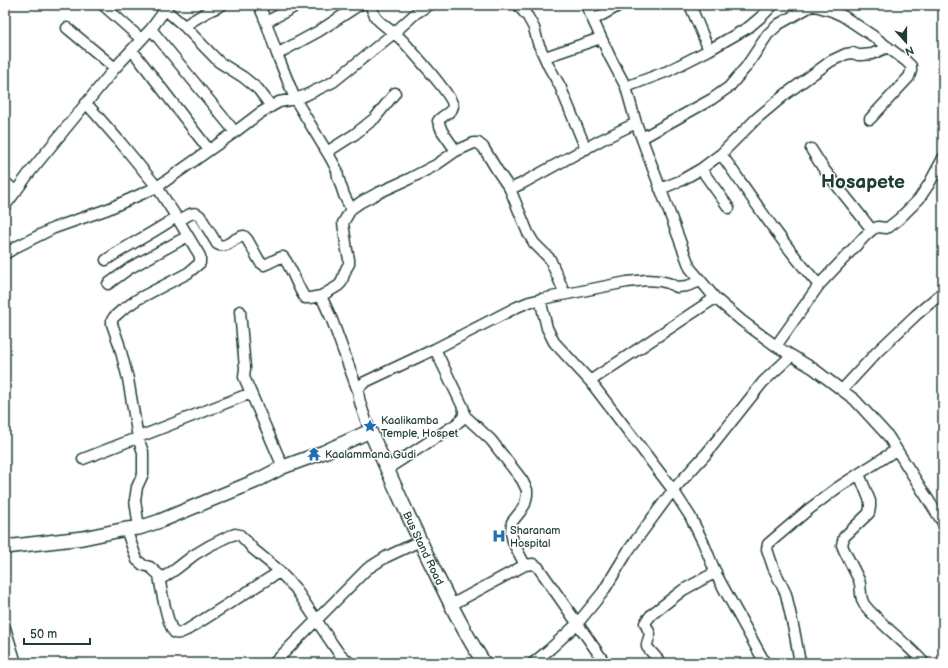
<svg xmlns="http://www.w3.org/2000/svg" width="948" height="668" viewBox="0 0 948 668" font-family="'Balsamiq Sans',sans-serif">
	<rect width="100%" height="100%" fill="#fff"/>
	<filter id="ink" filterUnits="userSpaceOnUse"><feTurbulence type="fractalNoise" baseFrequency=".025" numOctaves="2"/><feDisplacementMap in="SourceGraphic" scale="8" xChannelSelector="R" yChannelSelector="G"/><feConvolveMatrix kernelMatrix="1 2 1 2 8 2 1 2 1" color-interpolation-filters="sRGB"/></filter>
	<g filter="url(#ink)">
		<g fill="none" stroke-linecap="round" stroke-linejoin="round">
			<!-- minor casing -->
			<g stroke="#1f3d34" stroke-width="13">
				<path id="minor" d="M103 5 141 39
					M160 5 184 26 219 62 243 77 258 89 271 106
					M259 5 266 22 277 54 295 99 330 157 337 170 338 177 344 195 351 209
					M370 5C372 9 374 15 377 19 385 27 395 33 403 41 411 50 453 96 453 106 452 113 442 115 438 121L442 131 456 151
					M518 5 528 17 534 28 538 43 549 67 560 86 586 149
					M586 5 610 57 626 87 636 123 690 268 701 281
					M690 5 709 50
					M812 5 832 11 843 16 873 36 906 61 911 66V71L909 77 870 119
					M593 20 620 5
					M266 22 298 5
					M184 26 207 12 222 5
					M67 28 115 68
					M151 29 235 132
					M132 50 209 150
					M277 54 319 31 359 5
					M545 57 601 38
					M626 87 668 71 709 50 749 27 762 16 773 5
					M86 103 121 143 157 187 179 221 200 256V263L188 273 138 299 122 310 114 317 112 320V324L119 344 128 379 138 438 143 452V474L137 487 135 500 139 528
					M642 138 712 99 729 87 746 67 768 34 779 24 813 5
					M811 149 823 168 872 230
					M327 152 355 134 375 118 395 93
					M721 154C753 199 783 245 819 285
					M701 169 729 208
					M5 182 16 192
					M510 189 521 184 601 140 636 123
					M660 189 680 181 701 169 721 154 756 119 787 93 831 61 846 54 853 53 858 55H862L872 54 888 47
					M5 206 30 172 115 68 151 29 165 10
					M179 221C186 217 193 209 200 216L217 244C227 250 233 237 244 236L247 239 260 262 264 265C271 263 276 258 283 257 293 269 296 285 305 298H310L321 296
					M5 254 18 246 54 228 108 209 157 187 235 132 260 113 279 102 295 99 306 95 333 82 394 33 416 13 429 5
					M106 260C129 244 154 233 176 217
					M108 284 130 268 188 236
					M540 299 547 328 554 342 590 381 673 490 690 516 703 542 717 576 765 663
					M240 311 245 368 244 377 283 467
					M776 346 819 285 865 236 873 229 878 227 886 228 889 227 899 219 919 199 929 184 943 158
					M590 381 715 298
					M842 390 877 352 916 315 943 292
					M358 391 332 320 321 296 338 286 341 283 346 269 349 264V259L347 250 343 223 351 209 361 202 378 193 409 179 436 165 456 151 474 143H478L483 147 497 170 510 189 528 233 534 243 550 259 565 294
					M464 415 491 440 522 480 527 490V495L525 504 520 512 512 522 511 532 513 542 525 565
					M370 431C367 422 356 397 359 389 360 386 363 384 365 382L435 349 517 307 529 302 542 299 627 282 647 280 660 281 668 283 677 287 687 286 701 281 715 298 742 321 776 346 814 369 855 400 888 436 943 523
					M83 459 251 393
					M387 469 455 425 461 420 464 415V410L463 407 435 349
					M859 474 870 501V507L869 513 844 537 842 545 844 550 859 580C862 588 859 596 864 604 868 610 874 615 879 620 894 635 910 647 924 663
					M126 529 137 560 143 565 150 567 159 575 162 577H164L176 569 194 555 209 546 227 537 235 534 240 535 247 542 253 549 275 567 295 588 329 639 338 652 350 663
					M159 575C160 583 168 630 175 633 179 635 183 631 187 630L279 572
					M451 605 525 565 533 564 538 567 605 663
					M5 628 16 663
					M274 663 367 569 386 557 420 541
					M533 663 550 649 577 624 603 592 628 551 673 490 706 454 763 382 791 356
					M661 663 647 647V644L650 634 645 623 647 620 652 614 683 590 716 572
					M800 663 795 635 786 594 773 567 767 549 768 544 808 510 837 488 896 450"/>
			</g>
			<!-- major casing -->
			<g stroke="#1f3d34" stroke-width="16">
				<g id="major">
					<path id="s1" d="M5 547 83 538 126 529 139 528 160 521 256 481 283 467 324 452 370 431C391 478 412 525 435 572 450 603 465 634 484 663"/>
				</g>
			</g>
			<!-- minor -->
			<use href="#minor" stroke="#fff" stroke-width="10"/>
			<!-- major -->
			<use href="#major" stroke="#fff" stroke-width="13"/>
		</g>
	</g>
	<!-- icons -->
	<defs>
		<g id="sight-bare" transform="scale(1.08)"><path d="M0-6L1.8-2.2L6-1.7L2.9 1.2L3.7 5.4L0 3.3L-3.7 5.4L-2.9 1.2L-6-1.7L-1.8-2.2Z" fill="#1f6fb2" stroke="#fff" stroke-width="2.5" paint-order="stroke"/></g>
		<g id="temple-bare" transform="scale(1.08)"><path d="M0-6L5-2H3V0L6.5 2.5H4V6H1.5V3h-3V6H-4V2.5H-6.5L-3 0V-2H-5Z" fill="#1f6fb2" stroke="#fff" stroke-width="2.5" paint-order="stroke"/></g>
		<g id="hospital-bare" transform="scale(1.08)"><path d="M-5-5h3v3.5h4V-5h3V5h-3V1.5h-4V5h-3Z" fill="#1f6fb2" stroke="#fff" stroke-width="2.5" paint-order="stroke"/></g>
	</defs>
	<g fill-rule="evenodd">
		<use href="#sight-bare" x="370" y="426"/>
		<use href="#temple-bare" x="314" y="454"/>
		<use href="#hospital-bare" x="499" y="536"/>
	</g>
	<g text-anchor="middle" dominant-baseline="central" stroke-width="3" stroke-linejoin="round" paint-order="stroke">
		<!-- poi labels -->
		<g font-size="11" fill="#1f3d34" stroke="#fff" text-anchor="start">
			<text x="381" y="420">Kaalikamba<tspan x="381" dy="13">Temple, Hospet</tspan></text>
			<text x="325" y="454">Kaalammana Gudi</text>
			<text x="510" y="530">Sharanam<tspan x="510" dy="13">Hospital</tspan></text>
		</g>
		<!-- street labels -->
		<g font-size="11" fill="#1f3d34" stroke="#fff">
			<text stroke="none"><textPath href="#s1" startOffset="515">Bus Stand Road</textPath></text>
		</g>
		<!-- town labels -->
		<g font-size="19" font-weight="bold" fill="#1f3d34" stroke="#fff">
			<text x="863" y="182">Hosapete</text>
		</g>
	</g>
	<!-- margin -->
	<rect width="948" height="668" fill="none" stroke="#fff" stroke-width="20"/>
	<rect x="10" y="10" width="928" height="648" fill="none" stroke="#1f3d34" stroke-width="1.5" filter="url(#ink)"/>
	<!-- north arrow -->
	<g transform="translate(906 42) rotate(159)" stroke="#ffffff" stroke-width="3" paint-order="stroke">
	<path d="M0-3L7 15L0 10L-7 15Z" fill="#1f3d34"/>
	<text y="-6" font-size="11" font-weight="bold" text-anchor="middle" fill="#1f3d34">N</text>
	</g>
	<!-- scale -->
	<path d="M24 638v6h66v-6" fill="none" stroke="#1f3d34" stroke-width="2"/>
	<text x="30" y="638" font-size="12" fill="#1f3d34" stroke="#ffffff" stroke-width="3" paint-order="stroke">50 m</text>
</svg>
